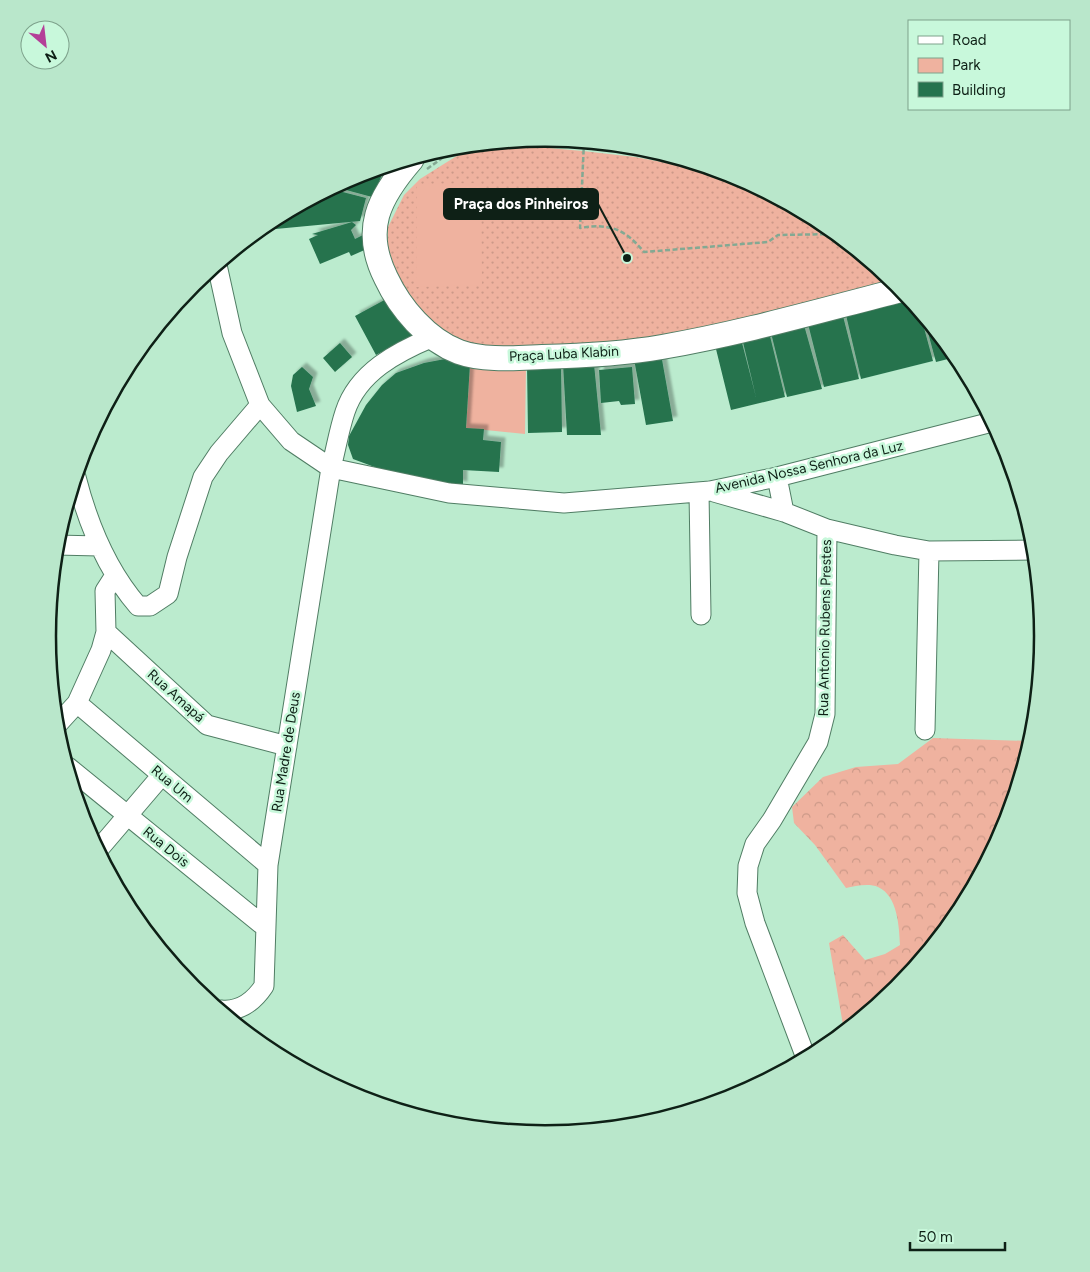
<svg xmlns="http://www.w3.org/2000/svg" width="1090" height="1272" viewBox="0 0 1090 1272" font-family="Figtree,sans-serif">
	<defs>
		<pattern id="green-dots" width="8" height="8" patternUnits="userSpaceOnUse" patternTransform="scale(1.25)"><rect width="8" height="8" fill="#efb29f"/><path d="M2 2h.1M6 6h.1" fill="none" stroke="#c98" stroke-width="1.8" stroke-linecap="round"/></pattern>
		<pattern id="forest-crowns" width="20" height="18" patternUnits="userSpaceOnUse" patternTransform="scale(1.25)"><rect width="20" height="18" fill="#efb29f"/><path d="M2 6a3 3 0 1 1 6 0M12 15a3 3 0 1 1 6 0" fill="none" stroke="#c98"/></pattern>
		<filter id="shadow"><feDropShadow dx="4.5" dy="-4.5" stdDeviation="1" flood-color="#0004"/></filter>
	</defs>
	<rect width="100%" height="100%" fill="#bbebce"/>
	<!-- green -->
	<path fill="url(#green-dots)" d="M482 145 526 146 583 151 635 157 736 176 822 223 897 284 660 341 478 350 438 332 403 290 387 246 388 227 404 195 420 179 455 157Z"/>
	<!-- forest -->
	<path fill="url(#forest-crowns)" d="M933 738 1030 741 1005 827 958 913 897 988 844 1031 829 943 843 935 865 960 885 954 900 945C899 927 898 896 878 887 869 883 855 886 846 888L815 845 794 823 792 807 823 777 856 767 898 764Z"/>
	<!-- pitch -->
	<path fill="#efb29f" d="M481 183 482 285 416 287 417 184Z
		M470 364 526 366 525 434 466 428Z"/>
	<!-- building -->
	<path fill="#25734e" filter="url(#shadow)" d="M385 167 390 169 385 177 382 175 372 197 335 187 355 176Z
		M331 189 366 198 360 221 265 230 269 222Z
		M352 222 356 225 351 230 355 239 363 235 369 248 351 256 349 252 320 264 309 239 318 235 312 234Z
		M390 297 412 336 376 355 355 316Z
		M909 298 920 313 933 361 861 379 846 315Z
		M843 316 859 379 824 387 808 324Z
		M924 318 956 357 936 362Z
		M804 325 822 389 787 397 771 333Z
		M769 332 785 397 731 410 715 345 741 339 756 397 742 338Z
		M340 343 352 357 335 372 323 358Z
		M661 354 673 421 646 425 634 359Z
		M445 359 470 364 466 428 484 429 483 440 501 442 499 472 463 470V486L388 472 353 459 348 445 349 436 366 405 382 385 396 373 424 363Z
		M563 364H594L601 435H567Z
		M527 365H561L562 432 528 433Z
		M302 367 313 377 309 389 316 406 297 412 291 386 293 375Z
		M632 367 635 404 621 405 619 401 601 403 599 370Z"/>
	<g fill="none" stroke-linecap="round" stroke-linejoin="round">
		<!-- minor casing -->
		<g stroke="#507d64" stroke-width="21">
			<path id="minor" d="M217 265 232 333 260 405 291 441 331 468 449 493 564 503 710 491 777 477 992 422
				M76 477C88 524 106 569 138 606H150L168 594 177 557 203 477 219 453 260 405
				M777 477 784 512
				M699 492 701 615
				M714 492 784 512 827 529 895 545 929 551 1034 550
				M56 545 99 546
				M106 632 207 725 287 746
				M77 703 268 865
				M56 726 77 703 101 650 106 632 105 591 114 577
				M925 730 929 551
				M68 767 265 927
				M98 850 162 775
				M221 1010C240 1012 254 1001 264 986L268 865 331 468C336 449 339 430 345 412 358 372 397 352 433 337
				M806 1058 755 923 747 893 748 866 755 844 772 820 818 742 825 714 827 529"/>
		</g>
		<!-- major casing -->
		<g stroke="#507d64" stroke-width="26">
			<path id="major" d="M412 159C378 198 362 230 386 278 400 308 427 340 459 352 484 361 516 358 542 357 582 356 622 354 662 347 743 333 822 310 901 290"/>
		</g>
		<!-- path -->
		<path stroke="#83a993" stroke-width="2.5" stroke-dasharray="5 2.5" stroke-linecap="butt" d="M532 140 657 152
			M584 142 580 228C610 223 625 229 644 252L768 242 778 235 835 234
			M427 169 452 151 463 147"/>
		<!-- minor -->
		<use href="#minor" stroke="#fff" stroke-width="19"/>
		<!-- major -->
		<use href="#major" stroke="#fff" stroke-width="24"/>
	</g>
	<g text-anchor="middle" dominant-baseline="central" stroke-width="5" stroke-linejoin="round" paint-order="stroke">
		<!-- street labels -->
		<g font-size="14" fill="#0e2016" stroke="#c8f8db">
			<text transform="translate(564 354) rotate(-3)">Praça Luba Klabin</text>
			<text transform="translate(809 467) rotate(-13)">Avenida Nossa Senhora da Luz</text>
			<text transform="translate(825 628) rotate(-89)">Rua Antonio Rubens Prestes</text>
			<text transform="translate(176 696) rotate(42)">Rua Amapá</text>
			<text transform="translate(286 752) rotate(-81)">Rua Madre de Deus</text>
			<text transform="translate(172 784) rotate(40)">Rua Um</text>
			<text transform="translate(166 847) rotate(39)">Rua Dois</text>
		</g>
	</g>
	<!-- crop -->
	<path d="M0 0H1090V1272H0ZM56 636a489 489 0 1 1 978 0a489 489 0 1 1-978 0Z" fill="#b9e7cb" fill-rule="evenodd"/>
	<path fill="none" stroke="#0e2016" stroke-width="2.5" d="M56 636a489 489 0 1 1 978 0a489 489 0 1 1-978 0Z"/>
	<!-- callouts -->
	<path fill="none" stroke="#0e2016" stroke-width="2" d="M627 258L598 204"/>
	<circle fill="#0e2016" stroke="#c8f8db" stroke-width="2" cx="627" cy="258" r="5"/>
	<rect fill="#0e2016" stroke="#0e2016" stroke-width="2" x="444" y="189" width="154" height="30" rx="5"/>
	<g font-size="15" text-anchor="middle" font-weight="bold" fill="#fff">
		<text x="521" y="209">Praça dos Pinheiros</text>
	</g>
	<!-- legend -->
	<rect x="908" y="20" width="162" height="90" fill="#c8f8db" stroke="#7ea28c"/>
	<rect x="918" y="36" width="25" height="8" fill="#ffffff" stroke="#7ea28c"/>
	<text x="952" y="45" font-size="15" fill="#0e2016">Road</text>
	<rect x="918" y="58" width="25" height="15" fill="#efb29f" stroke="#7ea28c"/>
	<text x="952" y="70" font-size="15" fill="#0e2016">Park</text>
	<rect x="918" y="82" width="25" height="15" fill="#25734e" stroke="#7ea28c"/>
	<text x="952" y="95" font-size="15" fill="#0e2016">Building</text>
	<!-- north arrow -->
	<g transform="translate(45 45) rotate(152)"><circle r="24" fill="#c8f8db" stroke="#7ea28c"/>
	<path d="M0-4L9 19L0 12L-9 19Z" fill="#b43f98"/>
	<text y="-8" font-size="14" font-weight="bold" text-anchor="middle" fill="#0e2016">N</text>
	</g>
	<!-- scale -->
	<path d="M910 1242v8h95v-8" fill="none" stroke="#0e2016" stroke-width="2.5"/>
	<text x="918" y="1242" font-size="15" fill="#0e2016" stroke="#c8f8db" stroke-width="4" paint-order="stroke">50 m</text>
</svg>
